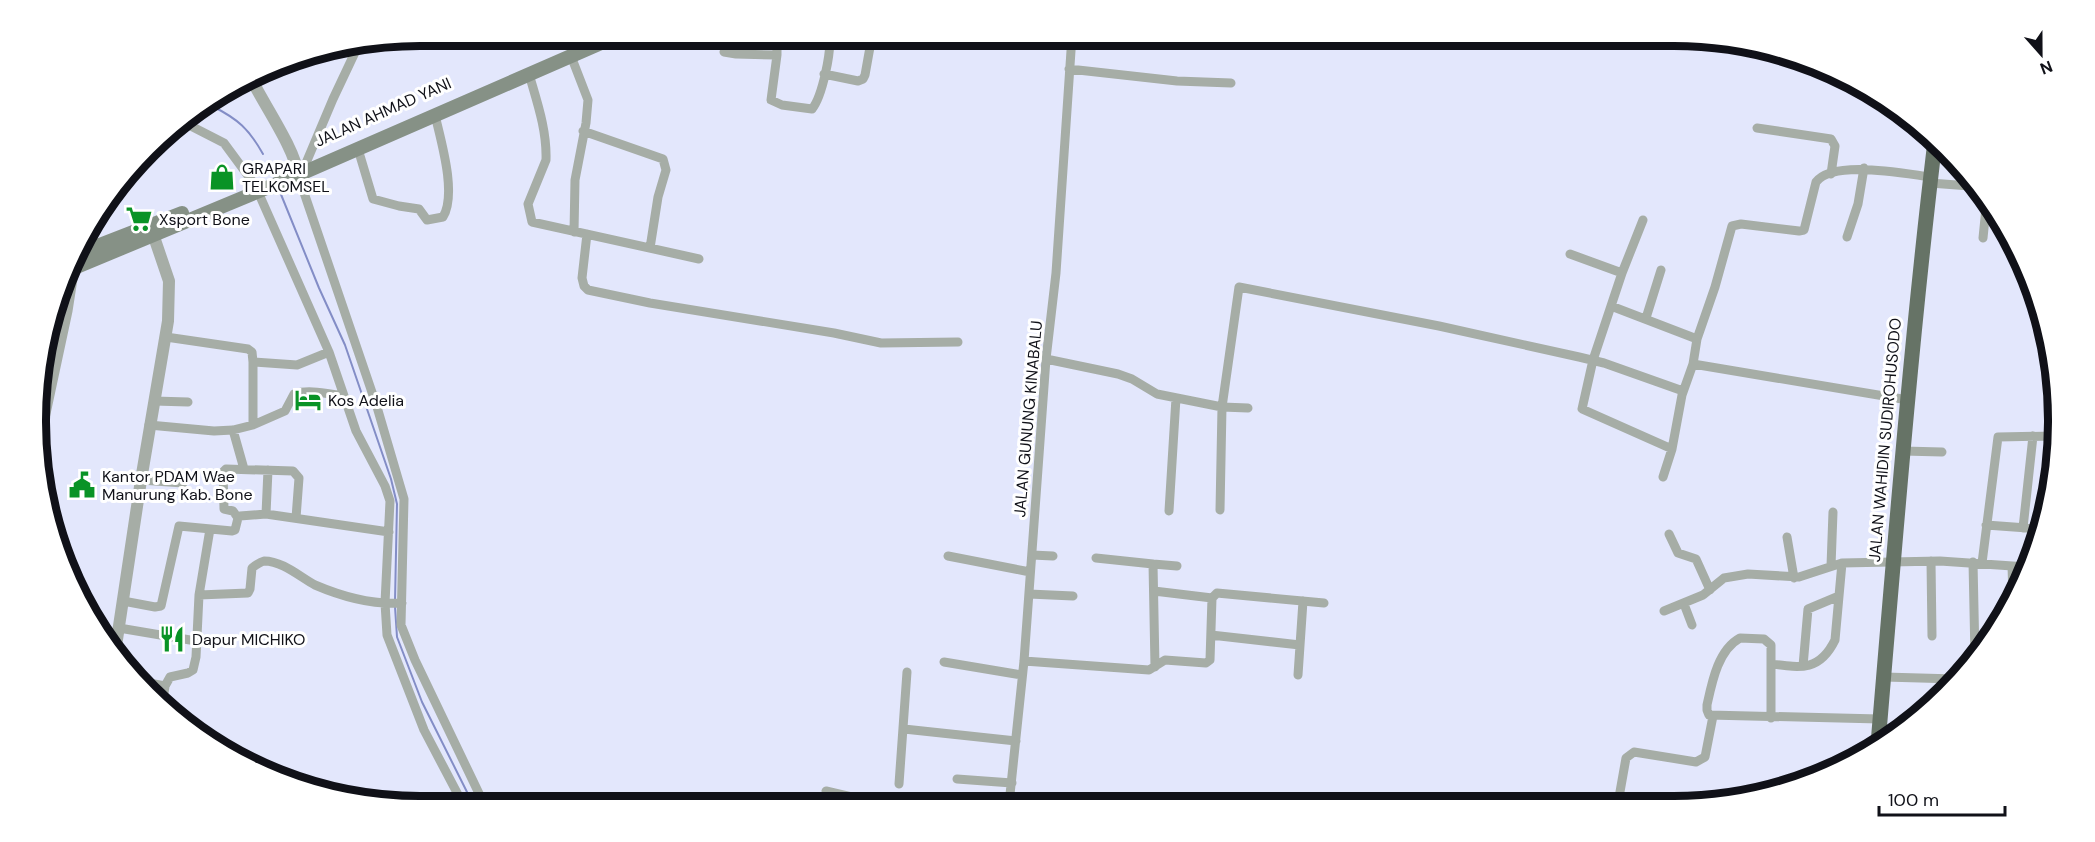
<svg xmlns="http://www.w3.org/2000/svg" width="2095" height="842" viewBox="0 0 2095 842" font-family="'DM Sans',sans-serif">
	<rect width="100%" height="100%" fill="#e3e7fc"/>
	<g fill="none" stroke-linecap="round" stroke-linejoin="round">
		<!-- stream -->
		<path stroke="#838dc6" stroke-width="2" d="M212 106C238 119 249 129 263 154
			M280 192 319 288 345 345 391 479 397 504 395 601
			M395 607 397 637 422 702 474 806"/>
		<!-- minor -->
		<path stroke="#a6ada6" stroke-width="9" d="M588 36V40
			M777 36V55L771 100 782 105 812 109C822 97 832 51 829 36
			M724 52 736 54 777 55
			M736 54 739 36
			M571 56 588 100 586 123 575 180 574 232
			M1069 69 1177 81 1231 83
			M529 74C537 102 547 130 546 160L528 204 532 222 699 259
			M824 74 858 81 863 79 865 75 872 36
			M183 122 224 143 255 185 329 352 356 431 385 486 390 501 385 603 387 635 424 730 464 806
			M1757 128 1831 139 1835 146 1831 174
			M583 131 663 159 666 170 658 197 650 248
			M358 149 373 199 399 206 419 209 427 220 443 217C457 194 441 141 435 115
			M306 163 333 99 358 46
			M298 175 377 407 404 499 401 625 415 660 485 806
			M1930 183 1970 186
			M1643 220 1622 273 1593 360 1582 409 1672 449 1682 395 1693 364
			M587 234 582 278 584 286 588 290 650 303 834 333 881 343 958 342
			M1847 237 1858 204 1864 168
			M1983 238 1986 208
			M1570 254 1622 273
			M1611 306 1697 339 1693 364 1908 400
			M1646 318 1661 270
			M166 337 248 349 252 352 253 362 297 365 329 352
			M1697 339 1715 287 1732 226 1741 224 1799 231 1804 230 1816 182C1833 159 1906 174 1931 177
			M1046 359 1118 374 1132 379 1157 394 1222 407 1248 408
			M253 362V425
			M154 401 188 402
			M149 425 214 431 233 430 253 425 285 411 294 394C309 389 328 394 344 396
			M233 430 244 469
			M41 437 68 311 75 266
			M1903 451 1942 452
			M1663 477 1672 449
			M141 480 183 483
			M1220 510 1222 407 1239 287 1439 326 1579 357 1604 363 1683 391
			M1169 511 1176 398
			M266 514 389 532
			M238 518 233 511 224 509 223 472 226 469 293 471 299 478 296 518
			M1986 525 2041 529
			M2023 528 2033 436
			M1669 534 1678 553 1696 559 1710 590
			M1787 537 1794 578
			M1032 555 1053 556
			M948 556 1030 572
			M1096 558 1153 564
			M1931 561 1932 636
			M1973 562 1975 657
			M1982 563 1998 437 2053 436
			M1831 566 1833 512
			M2012 566 2013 597
			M1154 591 1212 598
			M1029 594 1073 596
			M199 595 210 529
			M123 601 155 607 161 606 179 526 232 531 235 530 238 518 240 516 266 514 268 470
			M1684 604 1692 625
			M1664 611 1703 595 1724 578 1748 574 1799 577 1842 563
			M119 628 196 641
			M1211 635 1300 645
			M1024 661 1149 670 1165 660 1206 663 1210 660 1212 598 1217 593 1324 603
			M944 662 1022 675
			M1772 664C1801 668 1820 671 1835 640L1842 563 1940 561 2027 567
			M1803 666 1808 609 1839 596
			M1155 667 1153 564 1177 566
			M1298 675 1303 601
			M1884 677 1956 679
			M149 683 165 686 170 677 188 673 193 670 196 657 199 595 248 593 250 589 252 568C256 565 260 562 264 561 283 561 300 577 315 585 343 597 371 605 402 603
			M163 700 165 686
			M1771 718V645L1764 639 1740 638C1718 650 1712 682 1707 705V710L1709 715 1880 719
			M904 729 1016 741
			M1879 730H1898
			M957 779 1012 783
			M899 784 907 672
			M826 791 886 805
			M1618 803 1626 758 1634 752 1696 762 1705 757 1713 716
			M1009 804 1024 661 1046 359 1056 273 1072 36"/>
		<!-- tertiary -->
		<path stroke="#a6ada6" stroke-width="12" d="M253 82C265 106 296 151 298 175
			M116 646 141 480 168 321 169 281 153 234"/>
		<!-- secondary -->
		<path stroke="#869186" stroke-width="14" d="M79 253 182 213
			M74 268 298 175 617 36"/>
		<!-- trunk -->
		<path stroke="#667366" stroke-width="15" d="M1878 744C1895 542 1911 341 1935 141"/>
	</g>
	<!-- icons -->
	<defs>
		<g id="shop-bare" transform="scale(2.07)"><path d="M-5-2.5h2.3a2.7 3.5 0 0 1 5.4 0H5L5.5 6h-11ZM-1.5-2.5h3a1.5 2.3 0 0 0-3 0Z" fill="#099326" stroke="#fff" stroke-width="2.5" paint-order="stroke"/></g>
		<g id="supermarket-bare" transform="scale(2.07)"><path d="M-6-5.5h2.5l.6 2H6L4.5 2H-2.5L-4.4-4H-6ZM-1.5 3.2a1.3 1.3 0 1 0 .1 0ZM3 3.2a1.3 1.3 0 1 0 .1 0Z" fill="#099326" stroke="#fff" stroke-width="2.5" paint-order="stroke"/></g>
		<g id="hotel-bare" transform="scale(2.07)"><path d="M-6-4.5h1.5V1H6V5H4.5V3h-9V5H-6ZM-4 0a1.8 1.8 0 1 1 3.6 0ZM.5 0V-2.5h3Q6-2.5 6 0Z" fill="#099326" stroke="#fff" stroke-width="2.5" paint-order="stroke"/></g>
		<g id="civic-bare" transform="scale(2.07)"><path d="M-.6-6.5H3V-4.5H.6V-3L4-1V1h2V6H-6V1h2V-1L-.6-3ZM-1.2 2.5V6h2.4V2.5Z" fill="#099326" stroke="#fff" stroke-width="2.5" paint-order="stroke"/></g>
		<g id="restaurant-bare" transform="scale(2.07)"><path d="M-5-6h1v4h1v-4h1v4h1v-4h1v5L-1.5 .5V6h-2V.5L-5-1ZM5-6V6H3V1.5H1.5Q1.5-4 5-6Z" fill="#099326" stroke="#fff" stroke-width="2.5" paint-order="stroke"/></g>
	</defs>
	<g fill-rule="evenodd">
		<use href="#shop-bare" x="222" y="177"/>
		<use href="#supermarket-bare" x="139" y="219"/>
		<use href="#hotel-bare" x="308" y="400"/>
		<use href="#civic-bare" x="82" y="485"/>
		<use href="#restaurant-bare" x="172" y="639"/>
	</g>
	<g text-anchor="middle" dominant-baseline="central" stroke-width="6" stroke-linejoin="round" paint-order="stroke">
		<!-- street labels -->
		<g font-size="16" fill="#101118" stroke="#fff">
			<text transform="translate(383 112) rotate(-24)">JALAN AHMAD YANI</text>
			<text transform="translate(1028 419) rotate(-85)">JALAN GUNUNG KINABALU</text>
			<text transform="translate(1885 440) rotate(-85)">JALAN WAHIDIN SUDIROHUSODO</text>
		</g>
		<!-- poi labels -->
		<g font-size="16" fill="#101118" stroke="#fff" text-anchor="start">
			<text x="242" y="168">GRAPARI<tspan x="242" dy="18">TELKOMSEL</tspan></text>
			<text x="159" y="219">Xsport Bone</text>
			<text x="328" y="400">Kos Adelia</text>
			<text x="102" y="476">Kantor PDAM Wae<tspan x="102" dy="18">Manurung Kab. Bone</tspan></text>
			<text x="192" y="639">Dapur MICHIKO</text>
		</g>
	</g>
	<!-- crop -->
	<path d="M0 0H2095V842H0ZM420 46H1674A374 374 0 0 1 2048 420V422A374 374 0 0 1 1674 796H420A374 374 0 0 1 46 422V420A374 374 0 0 1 420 46Z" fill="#fff" fill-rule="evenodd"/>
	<path fill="none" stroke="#101118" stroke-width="8" d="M420 46H1674A374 374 0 0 1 2048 420V422A374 374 0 0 1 1674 796H420A374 374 0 0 1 46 422V420A374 374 0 0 1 420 46Z"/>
	<!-- north arrow -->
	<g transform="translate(2041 54) rotate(159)" stroke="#ffffff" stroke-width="4.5" paint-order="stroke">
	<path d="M0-4.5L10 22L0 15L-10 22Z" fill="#101118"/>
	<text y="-9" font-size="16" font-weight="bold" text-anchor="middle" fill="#101118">N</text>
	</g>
	<!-- scale -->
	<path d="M1879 806v9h126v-9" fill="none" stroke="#101118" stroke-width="3"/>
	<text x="1888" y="806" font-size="18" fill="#101118" stroke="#ffffff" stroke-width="4.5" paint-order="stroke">100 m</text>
</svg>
